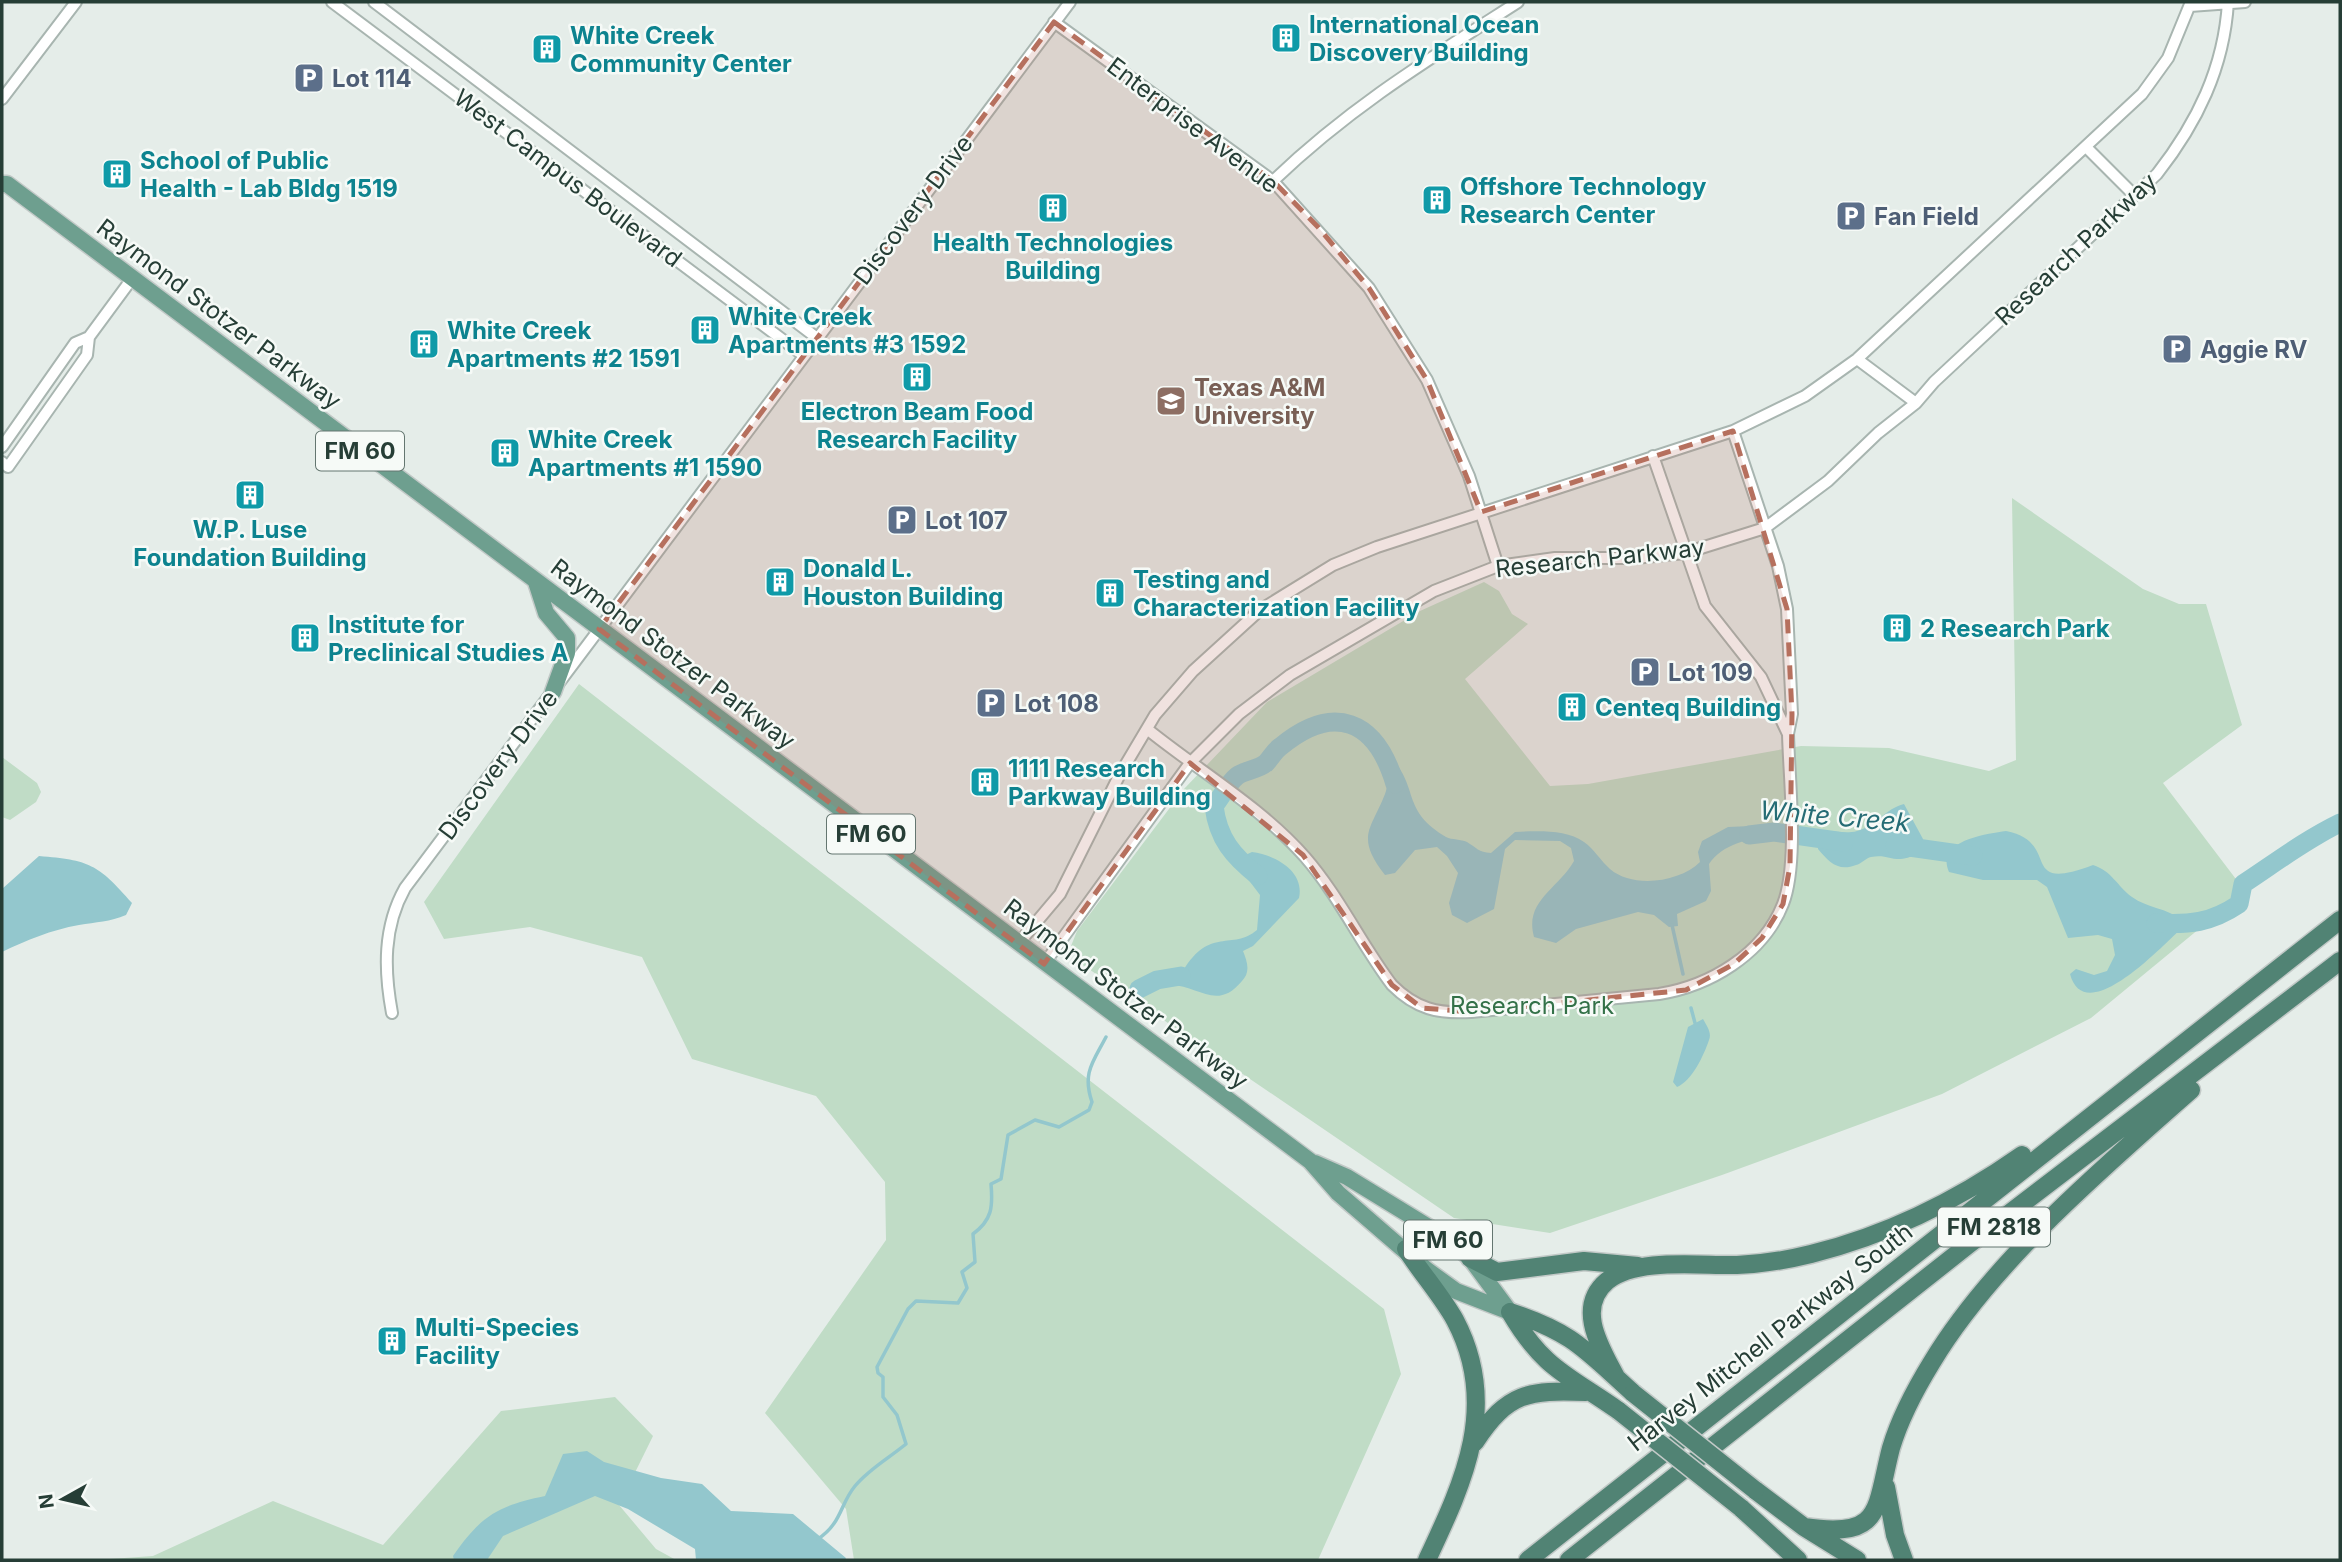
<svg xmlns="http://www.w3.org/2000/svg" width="2342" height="1562" viewBox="0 0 2342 1562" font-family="Inter,sans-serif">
	<rect width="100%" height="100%" fill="#e5ede9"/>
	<!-- green -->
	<path fill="#c0dcc6" d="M2012 498 2143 589 2179 604H2206L2242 725 2163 783 2245 891 2091 1018 1942 1094 1722 1175 1550 1233 1454 1218 1077 961 1071 946 1077 931 1184 789 1267 702 1420 611 1484 582 1499 591 1512 614 1528 624 1465 679 1550 786 1588 784 1801 746 1889 748 1989 771 2016 760Z
		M579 684 1384 1309 1401 1374 1318 1560H854L846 1509 765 1413 886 1240 885 1182 816 1096 692 1059 642 957 530 927 444 939 424 902Z
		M2 757 37 783 41 792 36 802 10 820 2 817Z
		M615 1397 653 1436 619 1505 656 1549 676 1560H96L153 1556 273 1501 383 1545 501 1411Z"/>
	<!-- water -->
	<path fill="#93c7cd" d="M1388 761 1395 762C1418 791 1403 811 1446 837 1452 840 1461 839 1467 842 1477 848 1478 852 1491 853L1515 832C1536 831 1566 829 1584 842 1594 849 1601 861 1610 869 1633 889 1680 882 1700 862L1698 852 1702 841 1728 827 1774 825V836C1750 838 1722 844 1709 864L1711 891 1706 901 1677 914 1678 926 1669 927 1654 915 1638 912 1576 929 1556 943 1534 937C1524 901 1558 889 1574 861L1571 848 1560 841 1515 840 1505 849 1494 909 1467 923 1452 915 1449 903 1458 873 1447 856 1437 847 1415 850 1395 873 1385 875C1355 836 1371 830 1385 794 1389 784 1387 771 1388 761Z
		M1904 804 1923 839 1920 852C1894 867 1892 853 1871 857 1866 858 1861 864 1856 865 1838 872 1829 862 1818 849L1819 835C1832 828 1843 835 1857 831 1875 827 1886 808 1904 804Z
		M2006 831C2063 842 2016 894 2093 865 2112 871 2117 886 2132 897 2147 908 2167 908 2182 920V928C2164 944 2085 1030 2070 974L2076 969 2094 975 2107 971 2115 955 2112 939 2098 935 2068 938 2047 887 2037 880H1983L1949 872C1935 841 1985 834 2006 831Z
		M1252 852C1275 855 1305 871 1299 898L1253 946 1243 951C1247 961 1251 972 1242 981 1214 1015 1195 979 1162 986L1157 980 1163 975 1183 971C1210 926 1232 951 1257 930L1260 895 1238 866 1241 857Z
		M39 856C89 860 98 864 132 903L126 915C110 922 96 922 79 925 51 930 27 940 2 952V889Z
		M1703 1019C1707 1026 1712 1033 1709 1040 1704 1055 1692 1081 1677 1087L1673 1082 1688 1027Z
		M587 1451 604 1462 661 1478 702 1484 731 1511 793 1514 846 1558 845 1560H696L695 1549 628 1509 595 1496 503 1536 487 1560H454L453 1556C481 1516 497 1506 545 1496L563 1454Z"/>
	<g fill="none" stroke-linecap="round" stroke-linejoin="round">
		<!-- stream -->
		<path stroke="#93c7cd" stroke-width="3.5" d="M1672 925 1683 974
			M1691 1008 1695 1023
			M818 1539C842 1523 840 1504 855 1486 869 1469 889 1458 906 1444L897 1415 883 1397V1377L878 1373 877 1367 908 1309 916 1301 958 1303 967 1288 962 1272 975 1262 973 1234C992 1220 993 1207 991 1184L1001 1179 1008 1135 1035 1120 1059 1127 1089 1110 1092 1102C1082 1073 1093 1062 1106 1037"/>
		<!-- river -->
		<path stroke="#93c7cd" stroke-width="19" d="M1749 835 1774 832 1844 842
			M1895 845 1973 856
			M1258 876C1233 856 1218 839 1214 806 1221 798 1228 783 1237 776 1245 770 1258 770 1266 763 1271 758 1274 751 1280 747 1334 702 1376 720 1395 784
			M2156 923C2189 925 2211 923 2239 904L2243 884C2275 863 2305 840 2340 823
			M1139 989 1157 980 1181 976"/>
		<!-- minor casing -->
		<g stroke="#a8b5b0" stroke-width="14">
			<path id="minor" d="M332 2 803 355
				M374 2 817 338
				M2190 6 2245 2
				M1054 22 1273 181 1369 288 1427 380 1469 476 1498 566
				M2 99 76 2
				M2086 147 2134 195
				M1273 181C1350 107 1429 59 1518 2
				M1857 359 1916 403
				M2 447 75 343 89 337 131 280
				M1653 456 1705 606 1761 677 1788 734
				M2 462 8 467 87 355 89 337
				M1147 729C1199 771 1261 807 1305 857 1339 896 1361 944 1392 985 1416 1009 1438 1014 1471 1012L1659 994C1709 986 1763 955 1783 904 1799 863 1789 779 1788 734L1792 714 1787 609 1778 566 1733 431
				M1018 944 1060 894 1120 774 1155 715 1193 671 1260 610 1333 565 1377 547 1733 431 1805 396 1857 359 2142 94 2168 58 2191 2
				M1044 964 1190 763 1239 714 1290 675 1434 591 1498 566 1555 558H1635L1685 553 1765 528 1828 481 1878 433 1916 403 1934 382 2157 174C2197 123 2224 68 2228 2
				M392 1013C384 970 383 927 405 888L1070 2"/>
		</g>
		<!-- primary casing -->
		<g stroke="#c2c9c7" stroke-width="19">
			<path id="primary" d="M2 184H7L1310 1161 1338 1193 1427 1270 1456 1291 1510 1312
				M536 582 546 613 567 638V653L553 692
				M1315 1163 1347 1177 1445 1237 1470 1258 1510 1312"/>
		</g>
		<!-- trunk casing -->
		<g stroke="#c2c9c7" stroke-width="21">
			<path id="trunk" d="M1406 1249C1421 1273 1441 1295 1455 1320 1500 1405 1464 1481 1427 1560
				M1470 1258 1497 1272 1584 1261 1638 1266
				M1510 1312C1544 1370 1568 1375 1619 1411
				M1510 1312C1574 1333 1585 1350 1633 1393
				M1616 1377C1601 1348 1575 1308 1607 1281 1636 1257 1701 1266 1737 1265 1762 1264 1787 1260 1811 1254 1888 1235 1958 1200 2022 1155
				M1475 1442C1508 1392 1528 1390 1586 1392
				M1886 1487 1895 1535 1904 1560
				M1755 1490 1804 1527 1857 1560
				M1741 1508 1798 1560
				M1804 1527C1883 1539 1875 1510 1891 1448 1900 1418 1916 1388 1932 1362 1992 1262 2104 1167 2191 1090
				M1528 1560 2340 920
				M1569 1560 1968 1245 2340 961"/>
		</g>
		<!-- minor -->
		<use href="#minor" stroke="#fff" stroke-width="10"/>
		<!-- primary -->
		<use href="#primary" stroke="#6e9f8f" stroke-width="16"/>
		<!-- trunk -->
		<use href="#trunk" stroke="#518374" stroke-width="18"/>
		<!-- trunk-bridge casing -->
		<g stroke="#c2c9c7" stroke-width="21" stroke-linecap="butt">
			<path id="trunk-bridge" d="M1633 1393 1755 1490
				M1619 1411 1741 1508"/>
		</g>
		<!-- trunk-bridge -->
		<use href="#trunk-bridge" stroke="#518374" stroke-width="18"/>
	</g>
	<!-- marked area -->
	<path fill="#b6705e" fill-opacity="0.2" stroke="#b6705e" stroke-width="5" stroke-dasharray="14 9" stroke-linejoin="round" d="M1054 22 1273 181 1318 227 1369 288 1427 380 1481 512 1733 431 1787 609 1792 714 1790 866 1783 904 1762 938 1734 964 1686 990 1471 1012 1422 1008 1392 985 1303 855 1190 763 1044 964 599 629Z"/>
	<!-- icons -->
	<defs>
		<g id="building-square" transform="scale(1.575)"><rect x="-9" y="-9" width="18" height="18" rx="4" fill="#0f9aa8" stroke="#f6faf7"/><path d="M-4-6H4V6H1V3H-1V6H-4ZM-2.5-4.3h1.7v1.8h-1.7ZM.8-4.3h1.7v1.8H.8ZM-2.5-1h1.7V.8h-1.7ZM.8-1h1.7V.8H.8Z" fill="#fff"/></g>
		<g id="parking-square" transform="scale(1.575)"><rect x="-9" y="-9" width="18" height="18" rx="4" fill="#5c6f8a" stroke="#f6faf7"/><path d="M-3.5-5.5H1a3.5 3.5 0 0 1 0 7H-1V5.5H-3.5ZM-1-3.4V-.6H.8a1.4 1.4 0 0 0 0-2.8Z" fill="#fff"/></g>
		<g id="university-square" transform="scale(1.575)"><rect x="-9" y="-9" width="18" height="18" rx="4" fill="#8d6e63" stroke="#f6faf7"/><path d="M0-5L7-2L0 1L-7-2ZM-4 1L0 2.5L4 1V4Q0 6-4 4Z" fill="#fff"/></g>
	</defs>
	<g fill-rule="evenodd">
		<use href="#building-square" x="1286" y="38"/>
		<use href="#building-square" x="547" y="49"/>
		<use href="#parking-square" x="309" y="78"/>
		<use href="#building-square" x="117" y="174"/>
		<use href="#building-square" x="1437" y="200"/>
		<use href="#building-square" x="1053" y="208"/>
		<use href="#parking-square" x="1851" y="216"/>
		<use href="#building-square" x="705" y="330"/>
		<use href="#building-square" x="424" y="344"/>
		<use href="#parking-square" x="2177" y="349"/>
		<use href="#building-square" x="917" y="377"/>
		<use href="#university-square" x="1171" y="401"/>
		<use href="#building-square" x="505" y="453"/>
		<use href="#building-square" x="250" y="495"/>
		<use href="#parking-square" x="902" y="520"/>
		<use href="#building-square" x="780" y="582"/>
		<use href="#building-square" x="1110" y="593"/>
		<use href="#building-square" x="1897" y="628"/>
		<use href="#building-square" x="305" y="638"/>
		<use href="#parking-square" x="1645" y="672"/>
		<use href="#parking-square" x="991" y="703"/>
		<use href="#building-square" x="1572" y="707"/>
		<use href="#building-square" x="985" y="782"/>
		<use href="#building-square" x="392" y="1341"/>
	</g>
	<g text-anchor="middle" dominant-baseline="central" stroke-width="5" stroke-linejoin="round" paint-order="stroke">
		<!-- shield labels -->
		<g fill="#f6faf7" stroke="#647670" stroke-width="2">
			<rect x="316" y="431.5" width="88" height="39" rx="5"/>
			<rect x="827" y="814.5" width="88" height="39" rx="5"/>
			<rect x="1938" y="1207.5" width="112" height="39" rx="5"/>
			<rect x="1404" y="1220.5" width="88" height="39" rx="5"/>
		</g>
		<g font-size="23" font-weight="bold" fill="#263e36">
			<text x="360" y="451">FM 60</text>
			<text x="871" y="834">FM 60</text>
			<text x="1994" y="1227">FM 2818</text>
			<text x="1448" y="1240">FM 60</text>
		</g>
		<!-- culture labels -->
		<g font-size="24" font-weight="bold" fill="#0d838f" stroke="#f6faf7" text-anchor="start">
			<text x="1309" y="24">International Ocean<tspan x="1309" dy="28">Discovery Building</tspan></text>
			<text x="570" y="35">White Creek<tspan x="570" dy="28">Community Center</tspan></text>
			<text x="140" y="160">School of Public<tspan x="140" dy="28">Health - Lab Bldg 1519</tspan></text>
			<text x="1460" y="186">Offshore Technology<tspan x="1460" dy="28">Research Center</tspan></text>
			<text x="1053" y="242" text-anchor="middle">Health Technologies<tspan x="1053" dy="28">Building</tspan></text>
			<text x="728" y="316">White Creek<tspan x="728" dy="28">Apartments #3 1592</tspan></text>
			<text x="447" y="330">White Creek<tspan x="447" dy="28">Apartments #2 1591</tspan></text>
			<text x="917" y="411" text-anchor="middle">Electron Beam Food<tspan x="917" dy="28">Research Facility</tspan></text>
			<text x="528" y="439">White Creek<tspan x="528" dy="28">Apartments #1 1590</tspan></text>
			<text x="250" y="529" text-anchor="middle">W.P. Luse<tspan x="250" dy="28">Foundation Building</tspan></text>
			<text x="803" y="568">Donald L.<tspan x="803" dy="28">Houston Building</tspan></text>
			<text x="1133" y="579">Testing and<tspan x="1133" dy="28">Characterization Facility</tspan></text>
			<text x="328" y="624">Institute for<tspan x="328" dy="28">Preclinical Studies A</tspan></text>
			<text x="1920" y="628">2 Research Park</text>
			<text x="1595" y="707">Centeq Building</text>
			<text x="1008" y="768">1111 Research<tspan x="1008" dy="28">Parkway Building</tspan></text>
			<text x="415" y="1327">Multi-Species<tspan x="415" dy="28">Facility</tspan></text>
		</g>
		<!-- service labels -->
		<g font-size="24" font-weight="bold" fill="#4e5e75" stroke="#f6faf7" text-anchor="start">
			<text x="332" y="78">Lot 114</text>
			<text x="1874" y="216">Fan Field</text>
			<text x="2200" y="349">Aggie RV</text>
			<text x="925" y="520">Lot 107</text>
			<text x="1668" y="672">Lot 109</text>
			<text x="1014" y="703">Lot 108</text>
		</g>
		<!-- street labels -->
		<g font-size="24" fill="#263e36" stroke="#f6faf7">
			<text transform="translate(1193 125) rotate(37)">Enterprise Avenue</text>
			<text transform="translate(568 178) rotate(37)">West Campus Boulevard</text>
			<text transform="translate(913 210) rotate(-53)">Discovery Drive</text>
			<text transform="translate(2076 249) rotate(-43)">Research Parkway</text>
			<text transform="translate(219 314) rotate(37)">Raymond Stotzer Parkway</text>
			<text transform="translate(1600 558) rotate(-6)">Research Parkway</text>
			<text transform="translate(673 654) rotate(37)">Raymond Stotzer Parkway</text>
			<text transform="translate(498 765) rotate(-53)">Discovery Drive</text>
			<text transform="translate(1126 994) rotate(37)">Raymond Stotzer Parkway</text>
			<text transform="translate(1770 1337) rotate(-38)">Harvey Mitchell Parkway South</text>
		</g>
		<!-- education labels -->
		<g font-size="24" font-weight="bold" fill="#785e54" stroke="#f6faf7" text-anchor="start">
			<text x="1194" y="387">Texas A&amp;M<tspan x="1194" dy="28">University</tspan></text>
		</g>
		<!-- park labels -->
		<g font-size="24" fill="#337148" stroke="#f6faf7">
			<text x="1532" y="1005">Research Park</text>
		</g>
		<!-- water labels -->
		<g font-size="26" font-style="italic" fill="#256c75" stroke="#f6faf7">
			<text transform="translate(1835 816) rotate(5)">White Creek</text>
		</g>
	</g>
	<!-- border -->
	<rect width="2342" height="1562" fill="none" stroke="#263e36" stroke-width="7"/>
	<!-- north arrow -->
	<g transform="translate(63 1499) rotate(262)" stroke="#f6faf7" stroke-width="5" paint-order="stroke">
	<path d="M0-5L12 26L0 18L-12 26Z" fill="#263e36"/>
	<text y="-10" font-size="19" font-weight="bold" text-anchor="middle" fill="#263e36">N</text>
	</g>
</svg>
